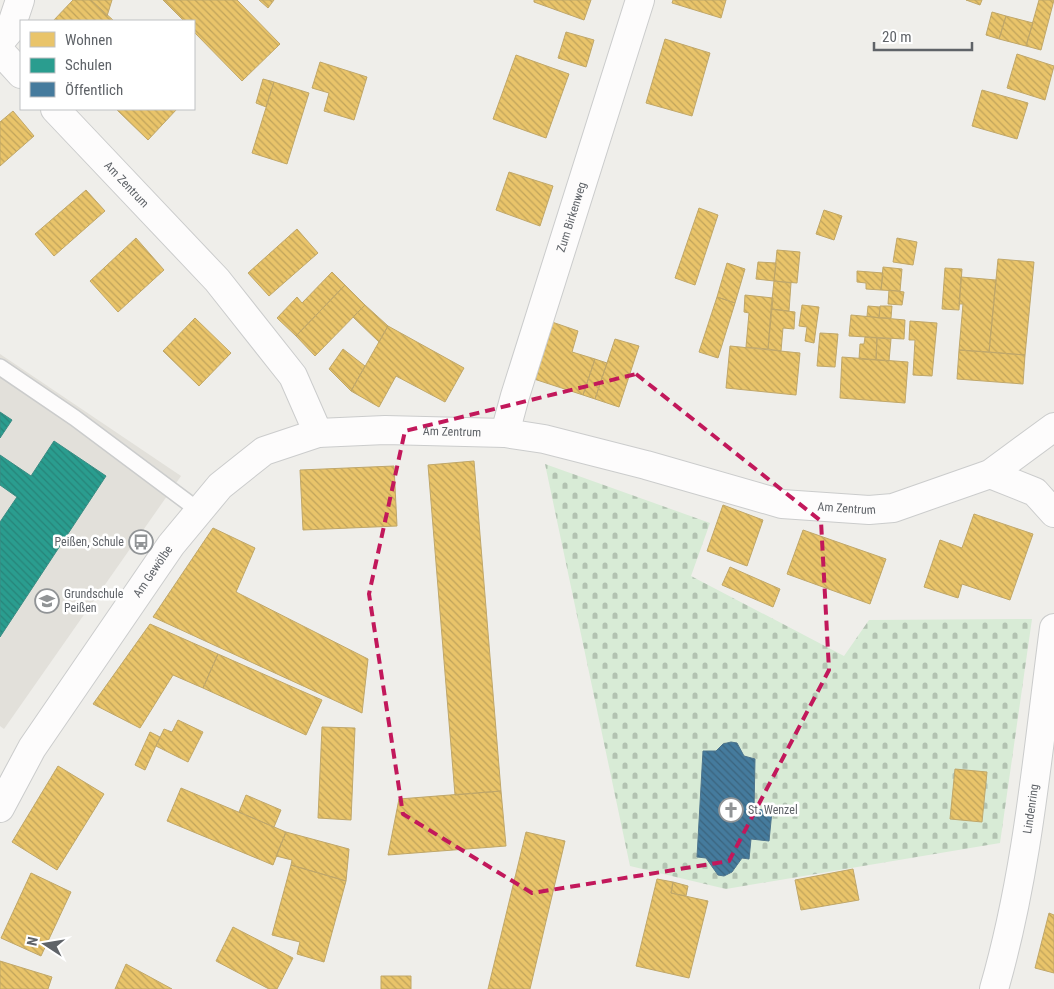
<svg xmlns="http://www.w3.org/2000/svg" width="1054" height="989" viewBox="0 0 1054 989" font-family="'Roboto Condensed',sans-serif">
	<defs>
		<pattern id="cemetery-stones" width="16" height="16" patternUnits="userSpaceOnUse" patternTransform="scale(1.25)"><rect width="16" height="16" fill="#d8ebd6"/><path d="M2 7V4a2 2 0 0 1 4 0v3zM10 15v-3a2 2 0 0 1 4 0v3z" fill="#b2c2b1"/></pattern>
		<pattern id="homes-back-hatch" width="6" height="6" patternUnits="userSpaceOnUse" patternTransform="scale(1.25)"><rect width="6" height="6" fill="#e9c46a"/><path d="M-1 5l2 2M0 0l6 6M5-1l2 2" fill="none" stroke="#c0a35b"/></pattern>
		<pattern id="schools-back-hatch" width="6" height="6" patternUnits="userSpaceOnUse" patternTransform="scale(1.25)"><rect width="6" height="6" fill="#2a9d8f"/><path d="M-1 5l2 2M0 0l6 6M5-1l2 2" fill="none" stroke="#278479"/></pattern>
		<pattern id="public-back-hatch" width="6" height="6" patternUnits="userSpaceOnUse" patternTransform="scale(1.25)"><rect width="6" height="6" fill="#457b9d"/><path d="M-1 5l2 2M0 0l6 6M5-1l2 2" fill="none" stroke="#3b647e"/></pattern>
	</defs>
	<rect width="100%" height="100%" fill="#efeeea"/>
	<!-- education -->
	<path fill="#e2e0da" d="M0 354 181 476 4 729 0 726Z"/>
	<!-- cemetery -->
	<path fill="url(#cemetery-stones)" d="M545 464 710 523 691 576 844 656 869 620 1032 619 1000 843 726 889 630 866Z"/>
	<!-- homes -->
	<path fill="url(#homes-back-hatch)" stroke="#c0a769" d="M73 0H91L114 21H53Z
		M91 0H112L107 16Z
		M163 0H237L280 44 242 81 194 32V21H184Z
		M259 0H274L268 8Z
		M534 0H591L584 20 534 2Z
		M673 0H726L721 18 672 3Z
		M966 0H982L980 5Z
		M1039 0H1054L1041 50 1026 46Z
		M992 12 1006 16 999 39 986 35Z
		M1006 16 1033 23 1026 46 999 39Z
		M566 32 594 40 586 67 558 58Z
		M665 39 710 53 692 116 646 103Z
		M1017 54 1054 66 1045 100 1007 88Z
		M516 55 569 74 546 138 493 119Z
		M320 62 367 77 354 120 324 111 329 93 312 88Z
		M263 79 274 82 266 107 256 103Z
		M274 82 309 93 287 164 252 153Z
		M982 90 1028 103 1017 139 972 126Z
		M116 109H177L148 140Z
		M13 111 34 136 0 166V122Z
		M509 172 553 186 540 226 496 210Z
		M86 190 105 211 54 256 35 234Z
		M699 208 718 215 695 285 675 278Z
		M824 210 842 216 834 240 816 234Z
		M297 229 318 253 269 296 248 273Z
		M136 238 164 270 118 312 90 281Z
		M897 238 917 242 913 265 893 262Z
		M777 250 800 252 797 283 774 281Z
		M998 259 1034 262 1025 355 989 352Z
		M758 262 776 263 774 281 756 279Z
		M727 263 745 269 735 303 717 297Z
		M883 267 902 269 900 291 881 290Z
		M945 268 962 269 959 310 942 309Z
		M857 271 883 273 881 290 866 289V283L857 282Z
		M332 272 345 285 296 336 277 318 297 297 302 303Z
		M961 277 996 280 989 352 959 350 963 304H959Z
		M774 281 791 283 789 311 771 309Z
		M345 285 365 305 315 356 296 336Z
		M889 290 904 292 902 305 888 304Z
		M745 295 773 298 768 349 746 347 749 313 744 312Z
		M717 297 735 303 718 358 699 352Z
		M365 305 388 326 379 342 353 317Z
		M802 305 819 307 814 343 805 341 807 327 799 326Z
		M868 306 880 307 879 318 867 316Z
		M880 306H892L891 318H879Z
		M771 309 795 312 794 329 783 328 781 351 768 349Z
		M851 315 905 320 904 339 849 336Z
		M195 318 231 353 199 386 163 351Z
		M910 321 937 323 932 376 913 375 915 340H909Z
		M552 322 578 331 572 352 595 359 583 395 534 379Z
		M388 326 464 368 445 402 396 376 379 407 351 391Z
		M820 333 838 334 835 367 817 366Z
		M865 337 877 338 876 360 859 359 860 344H864Z
		M877 338 891 339 889 361 876 360Z
		M615 339 639 346 619 407 595 399Z
		M730 346 800 353 796 395 726 388Z
		M343 349 365 366 351 391 329 369Z
		M959 350 1025 355 1023 384 957 379Z
		M842 357 908 362 905 403 840 398Z
		M595 359 607 363 595 399 583 395Z
		M474 461 501 791 455 795 428 465Z
		M394 466 397 526 303 530 300 470Z
		M723 505 763 520 747 566 707 551Z
		M974 514 1033 534 1010 600 962 584 958 598 924 587 940 540 962 548Z
		M213 528 255 548 236 592 368 659 362 713 153 617Z
		M803 530 886 559 870 604 787 574Z
		M730 567 780 589 773 607 722 585Z
		M150 624 218 654 203 688 173 675 140 728 93 704Z
		M218 654 322 700 306 735 203 688Z
		M178 720 203 732 188 762 156 746 164 729 172 732Z
		M322 727 355 728 351 820 318 818Z
		M150 732 160 737 145 770 135 765Z
		M58 766 104 794 57 870 12 842Z
		M955 769 987 772 982 822 950 819Z
		M181 788 286 832 273 865 167 821Z
		M501 791 506 846 388 855 399 799Z
		M246 795 281 810 274 827 239 812Z
		M286 832 349 849 346 881 291 865 292 860 276 856Z
		M526 832 565 841 530 989H488Z
		M291 865 346 881 324 962 297 954 300 942 272 935Z
		M853 869 859 900 801 910 795 880Z
		M31 873 71 892 41 956 1 938Z
		M657 879 673 882 671 893 708 901 689 978 636 966Z
		M673 882 688 886 686 896 671 893Z
		M1049 913 1054 915V973L1035 968Z
		M233 927 293 958 277 989H269L216 961Z
		M0 961 52 977 48 989H0Z
		M126 964 172 989H115Z
		M381 976H411V989H381Z"/>
	<!-- schools -->
	<path fill="url(#schools-back-hatch)" stroke="#3a8c83" d="M0 412 12 420 0 438Z
		M54 441 106 476 0 637V522L17 497 0 485V455L31 476Z"/>
	<!-- public -->
	<path fill="url(#public-back-hatch)" stroke="#4d748d" d="M731 742 737 743 744 756 755 759 754 809 772 811 769 841 751 839 749 859 742 858 732 872 724 876 718 875 706 858 697 857 703 751H716L723 744Z"/>
	<g fill="none" stroke-linecap="round" stroke-linejoin="round">
		<!-- service casing -->
		<g stroke="#cbcccc" stroke-width="18">
			<path id="service" d="M0 367 75 418 198 510"/>
		</g>
		<!-- minor casing -->
		<g stroke="#cbcccc" stroke-width="30">
			<g id="minor">
				<path d="M0 42 10 30 20 0"/>
				<path d="M0 51 21 74"/>
				<path id="s1" d="M55 109 217 280 293 376 318 433"/>
				<path id="s2" d="M505 433 515 396 640 0"/>
				<path d="M990 474 1035 492 1054 513"/>
				<path id="s3" d="M0 808 32 748 171 545 220 486 264 451 318 433 385 430 505 433 544 439 646 465 782 504 869 510 893 508 990 474 1054 427"/>
				<path id="s4" d="M994 989C1028 872 1038 748 1054 628"/>
			</g>
		</g>
		<!-- service -->
		<use href="#service" stroke="#fdfcfc" stroke-width="15"/>
		<!-- minor -->
		<use href="#minor" stroke="#fdfcfc" stroke-width="28"/>
	</g>
	<!-- marked area -->
	<path fill="none" stroke="#c2185b" stroke-width="4" stroke-dasharray="10 6" stroke-linejoin="round" d="M636 374 821 521 829 670 729 861 532 893 403 814 369 594 405 431Z"/>
	<!-- icons -->
	<defs>
		<g id="bus-ring" transform="scale(1.25)"><circle r="9.5" fill="#fff" stroke="#919496" stroke-width="1.5"/><path d="M-5-6H5V4H4V6H2V4H-2V6H-4V4H-5ZM-3.5-4V0h7V-4ZM-3.5 1.2v1.5H-2V1.2ZM2 1.2v1.5H3.5V1.2Z" fill="#919496"/></g>
		<g id="school-ring" transform="scale(1.25)"><circle r="9.5" fill="#fff" stroke="#919496" stroke-width="1.5"/><path d="M0-5L7-2L0 1L-7-2ZM-4 1L0 2.5L4 1V4Q0 6-4 4Z" fill="#919496"/></g>
		<g id="church-ring" transform="scale(1.25)"><circle r="9.5" fill="#fff" stroke="#919496" stroke-width="1.5"/><path d="M-1.2-6h2.4v3.5h3.3v2.4h-3.3V6h-2.4V-.1h-3.3v-2.4h3.3Z" fill="#919496"/></g>
	</defs>
	<g fill-rule="evenodd">
		<use href="#bus-ring" x="141" y="542"/>
		<use href="#school-ring" x="47" y="601"/>
		<use href="#church-ring" x="731" y="810"/>
	</g>
	<g text-anchor="middle" dominant-baseline="central" stroke-width="5" stroke-linejoin="round" paint-order="stroke">
		<!-- street labels -->
		<g font-size="12" fill="#5f6368" stroke="#fff">
			<text stroke="none"><textPath href="#s1" startOffset="104">Am Zentrum</textPath></text>
			<text stroke="none"><textPath href="#s2" startOffset="226">Zum Birkenweg</textPath></text>
			<text stroke="none"><textPath href="#s3" startOffset="638">Am Zentrum</textPath></text>
			<text stroke="none"><textPath href="#s3" startOffset="1042">Am Zentrum</textPath></text>
			<text stroke="none"><textPath href="#s3" startOffset="282">Am Gewölbe</textPath></text>
			<text stroke="none"><textPath href="#s4" startOffset="184">Lindenring</textPath></text>
		</g>
		<!-- poi labels -->
		<g font-size="12" fill="#5f6368" stroke="#fff" text-anchor="start">
			<text x="124" y="542" text-anchor="end">Peißen, Schule</text>
			<text x="64" y="594">Grundschule<tspan x="64" dy="14">Peißen</tspan></text>
			<text x="748" y="810">St. Wenzel</text>
		</g>
	</g>
	<!-- legend -->
	<rect x="20" y="20" width="175" height="90" fill="#ffffff" stroke="#bfc1c3"/>
	<rect x="30" y="32" width="25" height="15" fill="#e9c46a" stroke="#bfc1c3"/>
	<text x="65" y="45" font-size="15" fill="#5f6368">Wohnen</text>
	<rect x="30" y="58" width="25" height="15" fill="#2a9d8f" stroke="#bfc1c3"/>
	<text x="65" y="70" font-size="15" fill="#5f6368">Schulen</text>
	<rect x="30" y="82" width="25" height="15" fill="#457b9d" stroke="#bfc1c3"/>
	<text x="65" y="95" font-size="15" fill="#5f6368">Öffentlich</text>
	<!-- north arrow -->
	<g transform="translate(45 944) rotate(282)" stroke="#ffffff" stroke-width="4" paint-order="stroke">
	<path d="M0-4L9 19L0 12L-9 19Z" fill="#5f6368"/>
	<text y="-8" font-size="14" font-weight="bold" text-anchor="middle" fill="#5f6368">N</text>
	</g>
	<!-- scale -->
	<path d="M874 42v8h98v-8" fill="none" stroke="#5f6368" stroke-width="2.5"/>
	<text x="882" y="42" font-size="15" fill="#5f6368" stroke="#ffffff" stroke-width="4" paint-order="stroke">20 m</text>
</svg>
